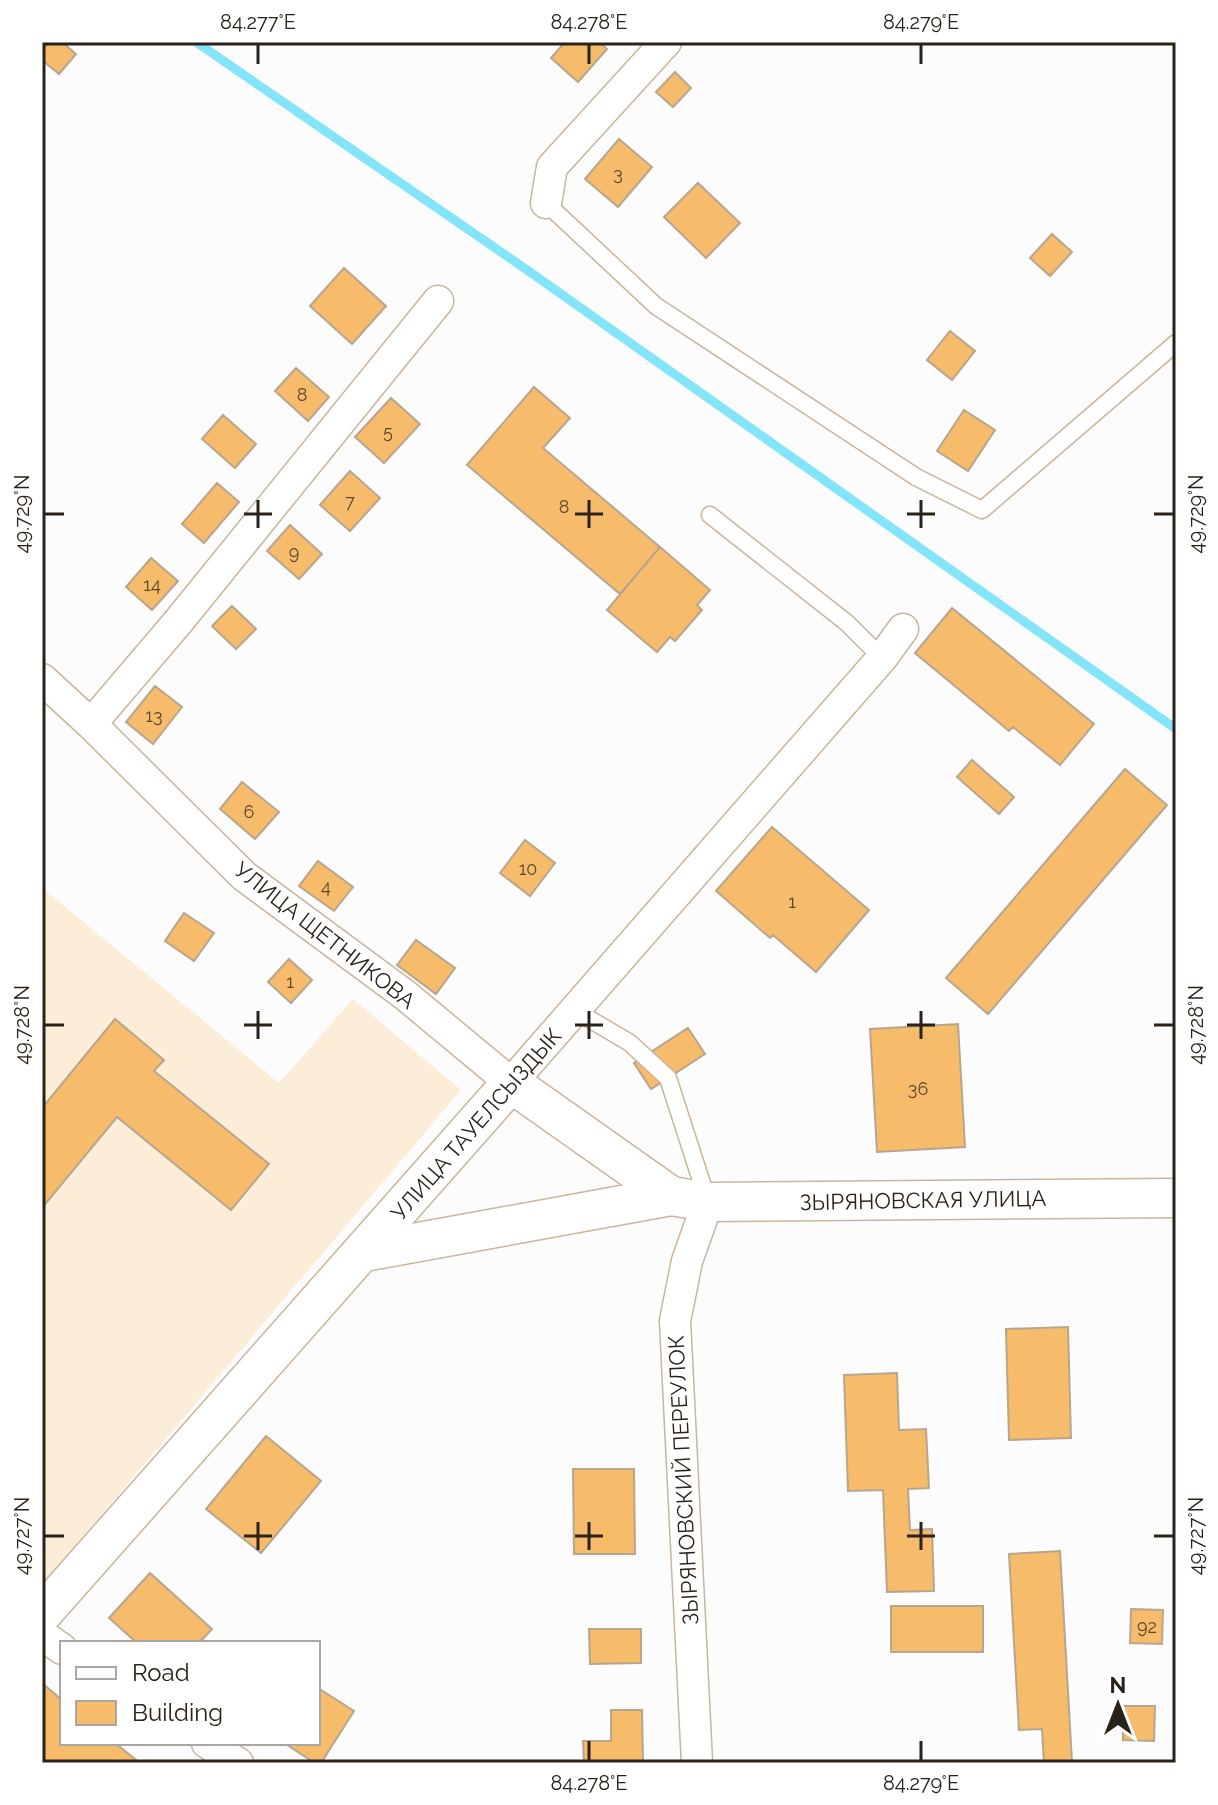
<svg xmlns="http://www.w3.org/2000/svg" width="1218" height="1805" viewBox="0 0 1218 1805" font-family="Raleway,sans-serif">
	<rect width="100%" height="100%" fill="#fcfcfc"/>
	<!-- built -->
	<path fill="#fcedd9" d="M42 888 279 1083 353 999 461 1090 42 1585Z"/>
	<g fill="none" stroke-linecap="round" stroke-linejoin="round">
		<!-- stream -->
		<path stroke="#84e4fa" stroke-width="9" d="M196 42 530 272 1176 729"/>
	</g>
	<!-- building -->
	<path fill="#f7bc6b" stroke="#b8a58d" stroke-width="2" d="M49 42H62L76 54 59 74 42 60V51Z
		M565 42H599L607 49 578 82 551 58Z
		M675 72 691 88 673 107 656 92Z
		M619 139 652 167 618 207 585 179Z
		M698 183 740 223 706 258 664 217Z
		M1052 234 1072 252 1050 276 1030 258Z
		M344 268 386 306 352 344 310 306Z
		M950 331 975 351 952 380 927 360Z
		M296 368 329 397 308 421 275 391Z
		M534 387 570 418 543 448 660 547 620 594 467 465Z
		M391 398 420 424 384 463 355 437Z
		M964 410 995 430 968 471 937 451Z
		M223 415 256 444 235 468 202 439Z
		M350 471 380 498 350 531 320 505Z
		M217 483 239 502 204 543 182 524Z
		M290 525 322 554 299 579 267 551Z
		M660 547 710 590 697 605 702 610 675 641 670 637 657 652 607 610Z
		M151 558 178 581 152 610 126 587Z
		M232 606 256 629 236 649 212 626Z
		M952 608 1094 724 1060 765 1013 727 1009 731 915 653Z
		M155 686 182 707 153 744 126 722Z
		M972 760 1014 797 999 814 957 777Z
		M1125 769 1167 805 988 1014 946 978Z
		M242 782 279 812 255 839 220 809Z
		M772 827 869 910 816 972 773 935 770 938 716 891Z
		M525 840 555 863 530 896 500 873Z
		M318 861 353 887 334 911 299 886Z
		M184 913 214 933 194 961 165 941Z
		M416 940 455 968 436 994 397 965Z
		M289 959 312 980 291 1003 268 982Z
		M115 1019 164 1060 154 1071 269 1164 231 1210 117 1117 42 1208V1108Z
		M958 1024 965 1147 877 1152 870 1029Z
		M688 1028 705 1054 651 1089 634 1063Z
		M1068 1327 1071 1438 1009 1440 1006 1329Z
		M897 1373 899 1430 926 1429 929 1488 908 1489 910 1530 932 1529 934 1591 887 1592 883 1490 848 1491 844 1375Z
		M266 1436 321 1481 261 1553 206 1509Z
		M573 1469H634L635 1554H574Z
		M1060 1551 1072 1762 1044 1763 1042 1729 1019 1730 1009 1554Z
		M150 1573 212 1629 199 1643H137L109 1618Z
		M891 1606H983V1652H891Z
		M1131 1609 1163 1610 1162 1644 1130 1643Z
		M589 1629H641V1663L590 1664Z
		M42 1683 62 1700V1743H115L140 1763H42Z
		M318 1688 354 1711 321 1763H315L284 1743H318Z
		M1123 1706H1155L1154 1741 1123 1740Z
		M611 1710H642L643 1763H584L583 1741H611Z"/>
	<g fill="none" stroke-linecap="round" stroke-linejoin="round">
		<!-- service casing -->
		<g stroke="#c8b59c" stroke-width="19">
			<path id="service" d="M546 203 656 306 916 477 982 510 1176 343
				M710 515 847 623 882 658
				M576 1011 630 1043 668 1078 707 1199"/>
		</g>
		<!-- minor casing -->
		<g stroke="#c8b59c" stroke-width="33">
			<path id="minor" d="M546 203 552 167 666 42
				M42 679 91 724 244 876 405 995 511 1083 882 658 903 629
				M91 724 178 622 438 301
				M42 1635 62 1649
				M207 1743 238 1763
				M697 1763 675 1321 687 1261 708 1202"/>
		</g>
		<!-- tertiary casing -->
		<g stroke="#c8b59c" stroke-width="41">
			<path id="tertiary" d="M364 1252 671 1196 708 1202 1176 1198
				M42 1614 511 1083 671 1196"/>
		</g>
		<!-- service -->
		<use href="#service" stroke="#fff" stroke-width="16"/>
		<!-- minor -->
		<use href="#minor" stroke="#fff" stroke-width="30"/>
		<!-- tertiary -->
		<use href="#tertiary" stroke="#fff" stroke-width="38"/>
	</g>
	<!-- ticks -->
	<path fill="none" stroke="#2a2219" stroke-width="3" d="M258 44V64M589 44V64M921 44V64M258 500V528M589 500V528M921 500V528M44 514H64M244 514H272M575 514H603M907 514H935M1154 514H1174M258 1011V1039M589 1011V1039M921 1011V1039M44 1025H64M244 1025H272M575 1025H603M907 1025H935M1154 1025H1174M258 1522V1550M589 1522V1550M921 1522V1550M44 1536H64M244 1536H272M575 1536H603M907 1536H935M1154 1536H1174M589 1741V1761M921 1741V1761"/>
	<g text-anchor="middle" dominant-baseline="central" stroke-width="6" stroke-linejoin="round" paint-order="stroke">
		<!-- number labels -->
		<g font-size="18" fill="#5d482e">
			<text x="618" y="173">3</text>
			<text x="302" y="394">8</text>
			<text x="388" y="431">5</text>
			<text x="350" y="501">7</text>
			<text x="564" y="506">8</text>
			<text x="294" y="552">9</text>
			<text x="152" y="584">14</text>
			<text x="154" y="715">13</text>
			<text x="249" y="811">6</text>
			<text x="528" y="868">10</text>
			<text x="326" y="886">4</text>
			<text x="792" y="901">1</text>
			<text x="290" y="981">1</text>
			<text x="918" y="1088">36</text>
			<text x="1147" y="1626">92</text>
		</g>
		<!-- street labels -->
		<g font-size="22" fill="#2a2219" stroke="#fff">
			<text transform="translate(325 935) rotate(38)">УЛИЦА ЩЕТНИКОВА</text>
			<text transform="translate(476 1124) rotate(-49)">УЛИЦА ТАУЕЛСЫЗДЫК</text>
			<text transform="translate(923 1200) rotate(-1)">ЗЫРЯНОВСКАЯ УЛИЦА</text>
			<text transform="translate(683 1480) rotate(-93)">ЗЫРЯНОВСКИЙ ПЕРЕУЛОК</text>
		</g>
	</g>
	<!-- border -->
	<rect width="1218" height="1805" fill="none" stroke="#ffffff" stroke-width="88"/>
	<!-- legend -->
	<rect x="60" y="1641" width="260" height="104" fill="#ffffff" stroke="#aaa7a3" stroke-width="2"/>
	<rect x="76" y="1667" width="40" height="12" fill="#ffffff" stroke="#aaa7a3" stroke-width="2"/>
	<text x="132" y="1681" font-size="24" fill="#2a2219">Road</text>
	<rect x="76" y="1701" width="40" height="24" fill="#f7bc6b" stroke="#aaa7a3" stroke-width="2"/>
	<text x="132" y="1721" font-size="24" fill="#2a2219">Building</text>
	<!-- north arrow -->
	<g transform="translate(1118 1705)" stroke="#ffffff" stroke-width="6" paint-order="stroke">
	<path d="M0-6L14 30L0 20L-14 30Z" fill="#2a2219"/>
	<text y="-12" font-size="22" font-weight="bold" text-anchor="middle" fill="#2a2219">N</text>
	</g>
	<rect x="44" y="44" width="1130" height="1717" fill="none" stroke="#2a2219" stroke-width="3"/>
	<g font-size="20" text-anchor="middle" fill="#2a2219">
		<text x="258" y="29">84.277°E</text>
		<text x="589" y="29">84.278°E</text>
		<text x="921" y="29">84.279°E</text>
		<text transform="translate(22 514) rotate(-90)" y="7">49.729°N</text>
		<text transform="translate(1196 514) rotate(-90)" y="7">49.729°N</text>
		<text transform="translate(22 1025) rotate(-90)" y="7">49.728°N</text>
		<text transform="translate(1196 1025) rotate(-90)" y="7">49.728°N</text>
		<text transform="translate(22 1536) rotate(-90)" y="7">49.727°N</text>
		<text transform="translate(1196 1536) rotate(-90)" y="7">49.727°N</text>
		<text x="589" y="1790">84.278°E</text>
		<text x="921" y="1790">84.279°E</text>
	</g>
</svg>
